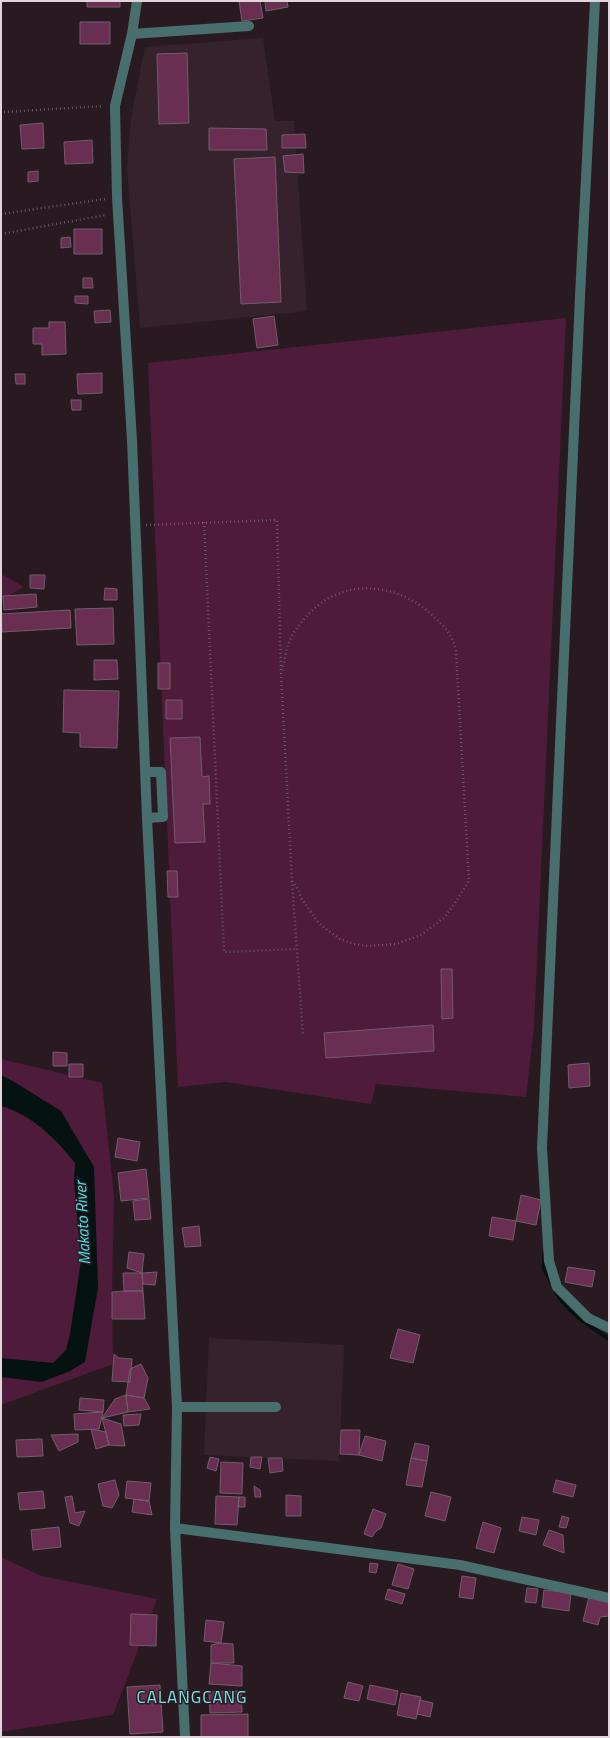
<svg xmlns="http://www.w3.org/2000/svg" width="610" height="1738" viewBox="0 0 610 1738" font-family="'Titillium Web',sans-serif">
	<rect width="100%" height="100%" fill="#291a22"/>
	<!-- built -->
	<path fill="#35222d" d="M263 38 275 121H294L307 311 140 328 127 168 131 118 145 47Z
		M209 1338 344 1345 339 1461 204 1455Z"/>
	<!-- green -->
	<path fill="#4f1b3b" d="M566 318 534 1026 526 1097 376 1084 371 1104 225 1082 178 1087 148 363Z
		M1 574 24 587 1 600Z
		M1 1059 102 1083 114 1197 112 1292 113 1364 1 1405Z
		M1 1557 41 1576 157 1599 113 1715 6 1731H1Z"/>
	<!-- water -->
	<path fill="#051212" d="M1 1075 16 1083 61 1111 94 1167 98 1288 85 1362 70 1371 42 1382 1 1377V1358L53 1363 66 1350 70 1334 81 1261 74 1181 75 1163C56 1139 31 1114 1 1106Z"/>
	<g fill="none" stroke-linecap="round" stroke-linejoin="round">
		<!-- stream -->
		<path stroke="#051212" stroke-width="4" d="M544 1253V1269L551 1282
			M556 1292C567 1312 590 1326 609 1339"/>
	</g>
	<!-- building -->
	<path fill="#692e51" stroke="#715e68" d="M87 1H120V7H87Z
		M239 1H260L263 18 242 21Z
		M265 1H287L288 7 266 11Z
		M80 22H110V44H80Z
		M187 53 189 123 159 124 157 54Z
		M43 123 44 148 22 149 20 125Z
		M209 128 266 129 267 150H209Z
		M305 134 306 148H282V135Z
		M92 140 93 163 65 164 64 142Z
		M303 154 304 173 285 172 283 156Z
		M275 157 281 302 241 304 234 159Z
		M38 171V181L28 182V172Z
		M74 229H102V254H74Z
		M70 237 71 247 61 248V238Z
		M83 278H92L93 288H83Z
		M75 296H88V304L75 303Z
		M110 310 111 322 95 323 94 311Z
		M274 316 278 345 257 348 253 319Z
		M49 322H65L66 354 42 355V344H33V328H49Z
		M102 373V393L78 394 77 374Z
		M15 374H25V384H16Z
		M71 400H81V410H72Z
		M30 575H45L44 589 30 588Z
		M105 588 117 589V600H104Z
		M36 594 37 607 4 610 3 596Z
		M113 608 114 644 77 645 75 609Z
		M70 610 71 628 2 632 1 614Z
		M94 660H117L118 679 94 680Z
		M158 663H170V689H158Z
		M64 690 119 691 117 748 80 747V733L63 732Z
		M166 700H182V719H166Z
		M200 737 202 777 209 776 210 804H203L205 842 175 843 170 738Z
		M167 871H177L178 897H168Z
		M441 969H452L453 1018 442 1019Z
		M433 1025 434 1051 326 1058 324 1033Z
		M53 1052 67 1053V1066H53Z
		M589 1063 590 1086 569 1088 568 1065Z
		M69 1064H83V1077H69Z
		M118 1138 140 1142 137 1161 115 1157Z
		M146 1169 149 1198 121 1201 118 1173Z
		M521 1195 541 1200 536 1225 516 1221Z
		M149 1199 151 1219 135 1220 133 1201Z
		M492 1217 516 1221 513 1240 489 1236Z
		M199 1226 201 1246 185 1247 182 1228Z
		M129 1252 144 1254 142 1273 127 1268Z
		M568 1267 595 1271 592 1287 565 1282Z
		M157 1272 155 1285 143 1284 142 1273Z
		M123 1273H142L143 1291H124Z
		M124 1291H143L145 1319H112V1292Z
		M398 1329 420 1335 413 1363 390 1358Z
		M114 1354 119 1358 132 1359 130 1382 112 1381Z
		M141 1364 148 1378 144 1398 126 1395 130 1369Z
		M126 1395 144 1398 150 1409 128 1412Z
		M126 1395 128 1412 102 1418 115 1399Z
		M80 1398 104 1400 103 1412 79 1410Z
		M103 1412 99 1429 75 1430 74 1414Z
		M141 1414 139 1425 124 1426 123 1415Z
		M102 1418 121 1424 125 1446 109 1445Z
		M91 1429 106 1432 109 1445 96 1449Z
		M341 1430H360L359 1455 340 1454Z
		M78 1434V1442L59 1451 51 1435Z
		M365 1436 386 1441 382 1461 359 1455Z
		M42 1439 43 1456 17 1457 16 1440Z
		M415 1443 429 1446 427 1461 411 1458Z
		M210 1457 219 1459 216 1471 207 1468Z
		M251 1457H262L260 1469 250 1467Z
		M268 1458H282L283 1471 270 1473Z
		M411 1458 427 1461 422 1487 406 1485Z
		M221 1462 243 1463 242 1494 220 1493Z
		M115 1480 119 1495 112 1508 103 1506 98 1484Z
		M556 1480 576 1485 573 1497 553 1492Z
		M127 1481 151 1483 149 1501 125 1498Z
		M254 1486 260 1490 261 1497H255Z
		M43 1491 45 1508 20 1510 18 1493Z
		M431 1492 451 1497 445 1521 425 1516Z
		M286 1495 301 1496V1516H286Z
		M72 1496 75 1513 85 1511 79 1526 70 1523 65 1497Z
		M216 1496 239 1497 237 1525 215 1524Z
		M239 1497H245V1507H238Z
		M134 1499 149 1501 152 1515 132 1512Z
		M373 1509 386 1514 381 1528 376 1531 372 1537 364 1534Z
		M562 1516 569 1518 566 1528 559 1527Z
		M522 1517 539 1520 536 1535 519 1531Z
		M483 1522 501 1528 494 1553 476 1548Z
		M59 1527 61 1547 33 1550 31 1530Z
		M549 1530 563 1535 564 1553 543 1545Z
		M370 1563 378 1564 376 1573 369 1572Z
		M398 1564 414 1569 408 1589 392 1585Z
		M462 1576 476 1578 473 1599 459 1597Z
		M527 1588 538 1589 536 1603 525 1602Z
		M388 1589 405 1594 402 1604 385 1599Z
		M544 1590 571 1593 569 1611 542 1607Z
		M589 1597 609 1602V1616L600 1617 598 1625 583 1621Z
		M131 1614 157 1615 156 1646 130 1645Z
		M206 1620 224 1622 221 1643 204 1641Z
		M221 1643 233 1644 234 1663H211V1645Z
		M211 1663 242 1666V1686L209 1684Z
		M348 1682 363 1686 359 1701 344 1698Z
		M160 1685 163 1732 130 1734 127 1687Z
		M370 1685 398 1691 395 1705 367 1699Z
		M241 1691 242 1712 210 1713 209 1692Z
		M401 1693 421 1697 416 1719 397 1715Z
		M420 1700 433 1703 430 1717 417 1714Z
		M248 1714V1737H201V1715Z"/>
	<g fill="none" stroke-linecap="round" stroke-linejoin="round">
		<!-- path -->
		<path stroke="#685a61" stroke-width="2.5" stroke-dasharray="1 3" stroke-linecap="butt" d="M4 112 103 106
			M1 214 105 199
			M1 234 106 215
			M204 522 224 952 297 949
			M146 525 277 520 281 671
			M292 881 299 890 301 898 318 922 327 930 340 939 354 944 369 946 396 944 421 935 445 917 453 906 469 881 456 651C453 636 444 626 433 616 401 585 350 577 315 608 304 618 293 631 288 645 285 654 284 665 281 674L292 881 303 1035"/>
		<!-- minor -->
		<path stroke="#486e6d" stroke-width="10" d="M137 1 132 34 115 106 117 197 132 440 147 818 177 1407 175 1528 185 1737
			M595 1 580 296 542 1148 549 1261 557 1287 588 1318 609 1328
			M132 34 249 26
			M145 772H161L163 817 147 818
			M177 1407H276
			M175 1528 460 1565 609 1598"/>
	</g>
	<g text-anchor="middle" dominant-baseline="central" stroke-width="3" stroke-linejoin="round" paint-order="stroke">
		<!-- water labels -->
		<g font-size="16" font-style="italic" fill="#49e3e1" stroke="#291a22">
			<text transform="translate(82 1223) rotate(-93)">Makato River</text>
		</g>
		<!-- quarter labels -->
		<g font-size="17" letter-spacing="1" fill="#78e4e2" stroke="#291a22">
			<text x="192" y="1697">CALANGCANG</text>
		</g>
	</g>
	<!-- border -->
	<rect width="610" height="1738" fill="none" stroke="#e0d5db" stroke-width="4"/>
</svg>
